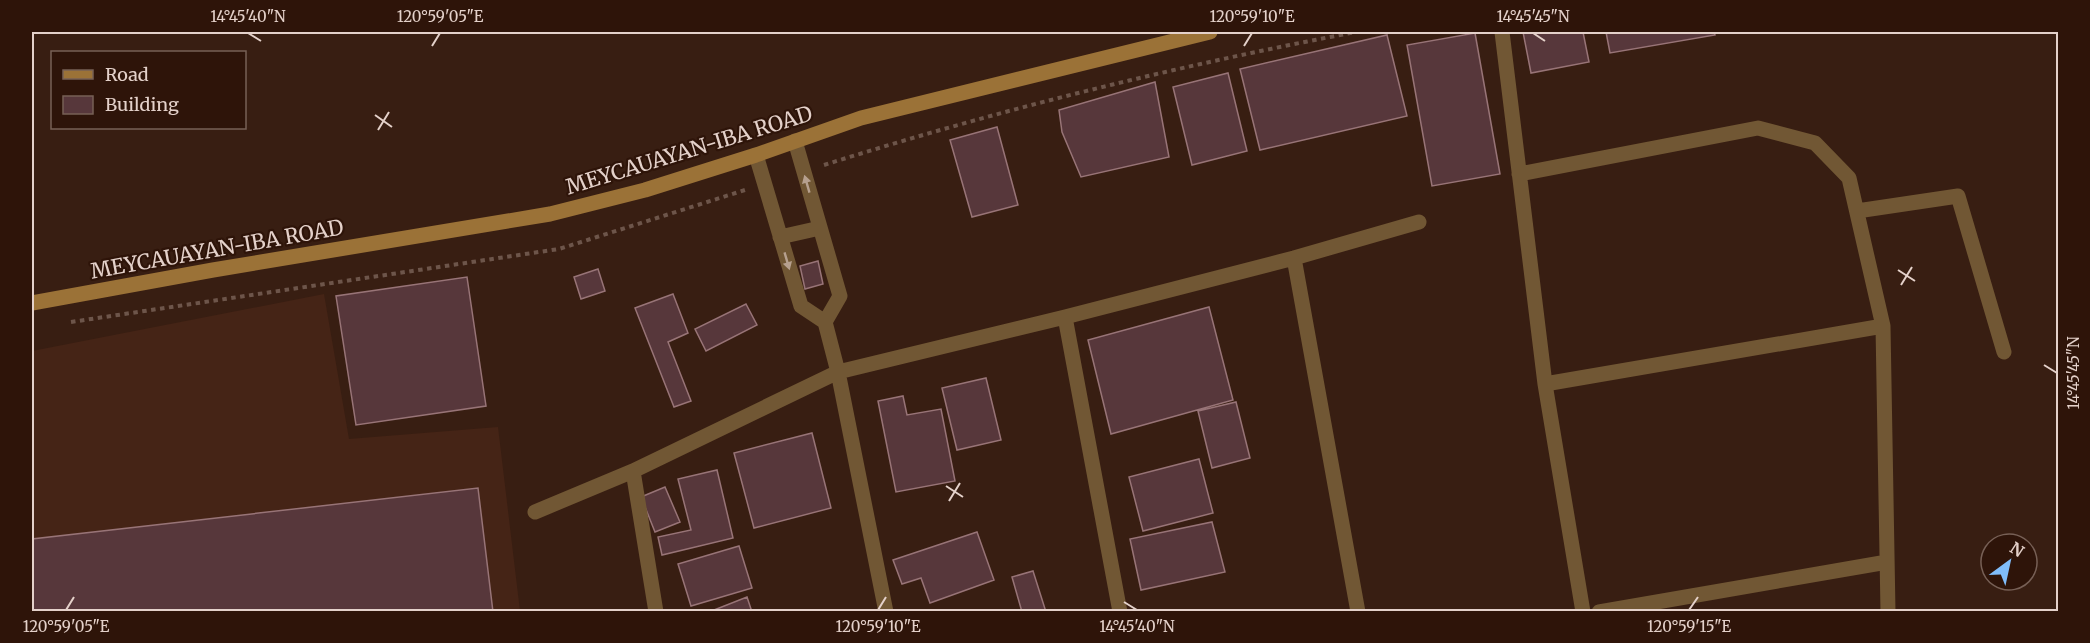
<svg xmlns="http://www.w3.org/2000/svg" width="2090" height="643" viewBox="0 0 2090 643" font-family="Merriweather,serif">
	<rect width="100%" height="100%" fill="#381e12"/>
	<!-- built -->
	<path fill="#452416" d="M324 294 349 439 498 427 520 611 32 612V351Z"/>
	<!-- building -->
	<path fill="#57373b" stroke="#987477" stroke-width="1.5" d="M1523 32H1583L1589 62 1531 73Z
		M1606 32H1714L1715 35 1610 53Z
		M1475 33 1500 174 1432 186 1407 45Z
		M1387 35 1407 116 1260 150 1240 69Z
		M1228 73 1247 151 1192 165 1173 87Z
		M1155 82 1169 157 1081 177 1062 132 1059 110Z
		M997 127 1018 205 972 217 950 140Z
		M818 261 823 284 805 289 800 266Z
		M598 269 605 291 581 299 574 277Z
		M467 277 486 406 356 425 336 296Z
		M673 294 688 333 668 342 691 401 674 407 635 308Z
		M746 304 757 325 706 351 695 329Z
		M1209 307 1233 400 1111 434 1088 340Z
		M986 378 1001 440 957 450 942 388Z
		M903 396 907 415 941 409 955 481 896 492 878 401Z
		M1236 402 1250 458 1212 468 1198 411Z
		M812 433 831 508 754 528 734 453Z
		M1199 459 1213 513 1143 531 1129 477Z
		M717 470 733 538 662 555 658 537 691 530 678 479Z
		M665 487 680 522 655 532 641 497Z
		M478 488 493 612H32V539Z
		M1212 522 1225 572 1141 590 1130 539Z
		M977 532 994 580 930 603 921 578 902 584 893 560Z
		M739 546 752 588 691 606 678 564Z
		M1033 571 1046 612H1022L1012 577Z
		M747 597 752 612H709Z"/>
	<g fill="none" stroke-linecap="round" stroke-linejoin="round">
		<!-- path -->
		<path stroke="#6d554a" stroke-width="4" stroke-dasharray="4.5 4.5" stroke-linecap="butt" d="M824 165C998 110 1176 66 1356 32
			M71 322 559 249 745 190"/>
		<!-- street -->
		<path stroke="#715734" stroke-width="15" d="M1502 32 1545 384 1583 612
			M795 141 840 296 825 322
			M756 155 801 306 825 322 838 372 886 612
			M1519 174 1758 128 1815 143 1849 178 1883 326 1888 612
			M1857 211 1958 196 2004 352
			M780 237 820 228
			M1294 258 1358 612
			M1065 317 1120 612
			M1545 384 1883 326
			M633 471 656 612
			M535 512 633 471 838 372 1065 317 1294 258 1419 222
			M1599 612 1887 562"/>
		<!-- secondary -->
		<path stroke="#9b7237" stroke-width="15" d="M32 303 213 270 550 214 645 190 756 155 861 118 1210 32"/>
	</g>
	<!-- one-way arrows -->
	<defs><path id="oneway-solid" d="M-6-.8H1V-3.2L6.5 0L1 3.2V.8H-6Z" transform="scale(1.5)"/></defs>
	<g fill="#b6a08e">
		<use href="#oneway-solid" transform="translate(807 184) rotate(-106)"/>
		<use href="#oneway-solid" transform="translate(787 261) rotate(74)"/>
	</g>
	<!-- ticks -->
	<path fill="none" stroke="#e4d1ca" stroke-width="2" d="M248 33 261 41M1533 33 1545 41M432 46 440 33M1244 46 1252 33M375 115 392 127M378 130 389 112M1898 270 1915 281M1901 285 1912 267M2044 365 2057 373M946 486 963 497M949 501 960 483M1124 602 1137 610M66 610 74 597M878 610 886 597M1689 610 1698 597"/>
	<g text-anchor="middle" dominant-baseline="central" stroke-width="4.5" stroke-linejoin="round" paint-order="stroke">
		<!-- street labels -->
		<g font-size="21" fill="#e4d1ca" stroke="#2e1409">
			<text transform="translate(689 150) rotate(-17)">MEYCAUAYAN-IBA ROAD</text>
			<text transform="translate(217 249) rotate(-10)">MEYCAUAYAN-IBA ROAD</text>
		</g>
	</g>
	<!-- border -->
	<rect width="2090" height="643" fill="none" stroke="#2e1409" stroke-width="66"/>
	<!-- legend -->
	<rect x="51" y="51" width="195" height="78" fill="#2e1409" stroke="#776056" stroke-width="1.5"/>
	<rect x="63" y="70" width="30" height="9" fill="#9b7237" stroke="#776056" stroke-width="1.5"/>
	<text x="105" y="81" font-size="18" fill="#e4d1ca">Road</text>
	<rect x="63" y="96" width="30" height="18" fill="#57373b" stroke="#776056" stroke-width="1.5"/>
	<text x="105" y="111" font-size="18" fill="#e4d1ca">Building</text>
	<!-- north arrow -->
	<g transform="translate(2009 562) rotate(33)"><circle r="28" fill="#2e1409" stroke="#776056" stroke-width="1.5"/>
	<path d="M0-4.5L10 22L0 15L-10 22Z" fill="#80bdfa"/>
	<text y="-9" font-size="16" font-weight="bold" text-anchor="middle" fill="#e4d1ca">N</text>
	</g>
	<rect x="33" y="33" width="2024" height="577" fill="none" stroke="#e4d1ca" stroke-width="2"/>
	<g font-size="15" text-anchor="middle" fill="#e4d1ca">
		<text x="248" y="22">14°45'40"N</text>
		<text x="440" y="22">120°59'05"E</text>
		<text x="1252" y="22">120°59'10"E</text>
		<text x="1533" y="22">14°45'45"N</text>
		<text transform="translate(2074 373) rotate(-90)" y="5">14°45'45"N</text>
		<text x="66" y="632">120°59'05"E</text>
		<text x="878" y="632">120°59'10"E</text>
		<text x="1137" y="632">14°45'40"N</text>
		<text x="1689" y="632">120°59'15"E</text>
	</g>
</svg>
